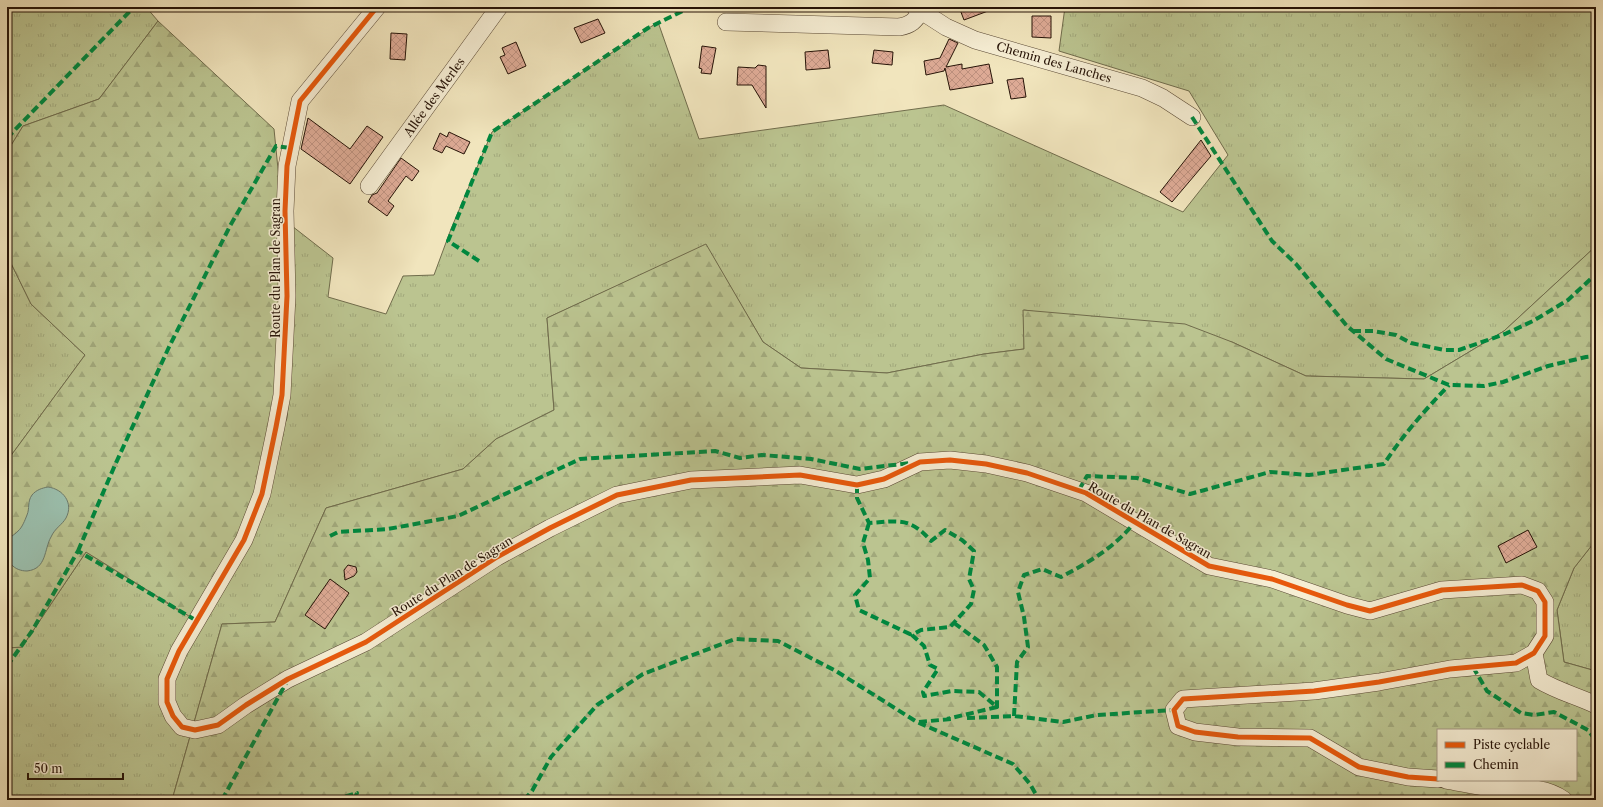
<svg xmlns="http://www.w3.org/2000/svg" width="1603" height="807" viewBox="0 0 1603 807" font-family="'Libre Caslon Text',serif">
	<defs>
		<pattern id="grass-tufts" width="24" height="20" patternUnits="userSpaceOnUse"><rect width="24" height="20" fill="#bbc490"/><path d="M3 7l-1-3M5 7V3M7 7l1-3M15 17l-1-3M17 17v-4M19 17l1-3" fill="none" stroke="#a1a87b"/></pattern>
		<pattern id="forest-firs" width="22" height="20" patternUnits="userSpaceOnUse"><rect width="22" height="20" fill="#bbc490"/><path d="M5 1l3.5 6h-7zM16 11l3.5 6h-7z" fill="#a1a87b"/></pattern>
		<pattern id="building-cross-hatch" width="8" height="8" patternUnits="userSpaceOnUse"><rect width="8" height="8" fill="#ddaa95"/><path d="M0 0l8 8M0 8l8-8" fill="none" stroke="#be917f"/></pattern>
	</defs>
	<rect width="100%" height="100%" fill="#f1e5bd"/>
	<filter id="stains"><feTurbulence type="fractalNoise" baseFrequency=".005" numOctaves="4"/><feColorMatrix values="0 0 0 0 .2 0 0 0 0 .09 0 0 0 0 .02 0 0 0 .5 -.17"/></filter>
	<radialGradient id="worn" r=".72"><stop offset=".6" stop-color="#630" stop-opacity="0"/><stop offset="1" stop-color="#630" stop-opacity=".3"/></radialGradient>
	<!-- grass -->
	<path fill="url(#grass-tufts)" stroke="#706c4c" d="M7 7H146L158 21 99 99 23 126 7 152Z
		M1065 7H1596V246L1504 331 1424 379 1306 376 1232 342 1024 310V349L984 354 887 373 801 368 763 342 706 245 547 318 554 410 496 439 463 469 326 508 275 622 222 624 172 800H7V648L22 647 86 552 181 612 283 219 333 258 328 297 386 314 403 276 434 275 451 229 492 132 658 22 699 139 944 105 1183 212 1228 155 1189 91 1059 51Z
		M7 255 31 304 85 355 7 461Z
		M1596 540V671L1564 662 1557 610 1574 568Z"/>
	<!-- forest -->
	<path fill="url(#forest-firs)" stroke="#706c4c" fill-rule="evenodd" d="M158 21 274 129 283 219 292 352 287 418 227 572 197 621 86 552 22 647 7 648V461L85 355 31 304 7 255V152L23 126 99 99Z
		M706 244 763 342 801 368 887 373 984 354 1024 349 1023 310 1185 324 1232 342 1306 376 1424 379 1504 331 1596 246V540L1574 568 1557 610 1564 662 1596 671V800H172L222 624 275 622 326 508 463 469 496 439 554 410 547 318ZM1438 730H1576V780H1438Z"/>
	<!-- water -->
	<path fill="#9bbfad" stroke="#6c7a6b" d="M48 487C63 489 74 503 66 518 62 525 55 528 51 537 44 549 47 569 27 571 21 571 15 569 11 564 6 559 4 545 9 539 12 535 16 534 18 531 22 528 25 520 27 515 30 508 27 502 32 495 36 490 42 488 48 487Z"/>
	<!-- building -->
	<path fill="url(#building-cross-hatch)" stroke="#261307" d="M959 7H996V8L964 20Z
		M1032 16H1051V38L1032 37Z
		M598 19 605 33 581 43 574 28Z
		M391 33 407 34 405 60 390 59Z
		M949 39 958 43 946 67 962 64V69L989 64 993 83 950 90 945 68 944 71 926 75 924 61 940 58Z
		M516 42 526 66 508 74 500 57 505 55 502 48Z
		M702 46 716 48 711 74 701 73 702 69 699 68Z
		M828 50 830 68 806 70 805 52Z
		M874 50 893 52 892 65 872 63Z
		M758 65 766 66V108L752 85H737L738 67 755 68Z
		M1023 78 1026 97 1011 99 1007 80Z
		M308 118 350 149 367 126 383 137 350 184 301 149Z
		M449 132 470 142 464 154 446 146 442 153 433 149 440 133 447 137Z
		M1201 140 1211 156 1172 202 1160 192Z
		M401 158 419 171 412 181 406 176 388 201 394 206 387 216 368 202 372 195 377 193Z
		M1528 530 1537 547 1506 563 1498 546Z
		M348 565 356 567 357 572 354 576 345 580 344 570Z
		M330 579 349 593 325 629 305 615Z"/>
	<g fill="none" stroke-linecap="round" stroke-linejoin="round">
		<!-- minor casing -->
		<g stroke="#594834" stroke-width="18">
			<path id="minor" d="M377 7 300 101 287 166 285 211 287 296 282 395 276 427 262 494 244 540 179 651 167 679V702L173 716 182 727 195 730 218 725 246 705 288 679 366 642 497 557 550 528 617 495 691 480 800 475 857 485 884 479 920 462 950 460 986 464 1027 473 1086 493 1209 566 1272 579 1347 605 1370 611 1442 590 1522 585 1538 591 1545 602V636L1534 653 1516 663 1450 669 1379 682 1314 691 1183 699 1174 710 1178 726 1195 732 1238 737 1310 738 1359 767 1408 777 1438 779
				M915 7 946 27 975 40 1142 88 1163 98 1192 117
				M726 22 899 27C911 25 915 21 921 11
				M369 186 499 7
				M1534 653 1539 680C1557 691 1577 696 1596 705
				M1446 780C1459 782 1473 786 1486 787 1513 790 1540 783 1564 800"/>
		</g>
		<!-- minor -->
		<use href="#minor" stroke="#f6eed4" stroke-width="17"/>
		<!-- quiet -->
		<path stroke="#00873e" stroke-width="4" stroke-dasharray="8 4" stroke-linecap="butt" d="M1192 117 1272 241 1296 264 1347 326 1386 359 1449 385 1484 386 1503 382 1548 366 1586 357 1596 356
			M7 138 134 7
			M479 261 448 241 492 132 648 28 691 7
			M1353 331H1373L1396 335 1411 343 1444 350H1459L1505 334 1533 321 1568 300 1596 274
			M857 485V498L869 523C899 521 910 517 931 541L945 530 962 540 974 551 969 579 974 590 971 604 950 627 921 630 912 635 924 646 930 665 938 669 923 692 924 696 952 691 979 692 997 707 947 719
			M1079 490 1087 476 1137 478 1190 494 1270 472 1309 475 1384 464C1403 435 1425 410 1449 385
			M869 523 863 543 868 560 870 578 855 595 859 610 912 635
			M330 536 338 532 388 529 458 516 580 459 715 451 740 458 762 455 811 459 860 469 910 463
			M78 551 115 465 169 347 230 226 276 146 290 148
			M954 623 984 645 997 667V707
			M7 666 32 631 78 551 197 621
			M1473 667 1487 691 1521 713 1534 715 1554 712 1588 730 1596 741
			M1014 716 1017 662 1028 647 1024 617 1018 592 1024 575 1042 569 1061 577C1089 562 1114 548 1134 523
			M967 718 1014 716 1063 722 1097 715 1174 710
			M919 722 951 719
			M222 800 286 683
			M334 800 357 793 354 800
			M524 800 532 791 551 757 597 705 643 674 735 639 778 641 836 671 917 722 1013 764 1030 784 1038 798 1042 800
			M858 800 886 797 894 800"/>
		<!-- cycleway casing -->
		<g stroke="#f6eed4" stroke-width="8">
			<path id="cycleway" d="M377 7 300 101 287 166 285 211 287 296 282 395 276 427 262 494 244 540 179 651 167 679V702L173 716 182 727 195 730 218 725 246 705 288 679 366 642 497 557 550 528 617 495 691 480 800 475 857 485 884 479 920 462 950 460 986 464 1027 473 1086 493 1209 566 1272 579 1347 605 1370 611 1442 590 1522 585 1538 591 1545 602V636L1534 653 1516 663 1450 669 1379 682 1314 691 1183 699 1174 710 1178 726 1195 732 1238 737 1310 738 1359 767 1408 777 1438 779"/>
		</g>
		<!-- cycleway -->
		<use href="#cycleway" stroke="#e8590c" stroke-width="5"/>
	</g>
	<g text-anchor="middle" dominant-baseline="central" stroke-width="3" stroke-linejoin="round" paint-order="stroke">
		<!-- street labels -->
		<g font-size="12" fill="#261307" stroke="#f6eed4">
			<text transform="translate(1054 62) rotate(16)">Chemin des Lanches</text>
			<text transform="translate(434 97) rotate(-54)">Allée des Merles</text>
			<text transform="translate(275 268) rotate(-90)">Route du Plan de Sagran</text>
			<text transform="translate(1150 520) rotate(30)">Route du Plan de Sagran</text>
			<text transform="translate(452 576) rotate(-32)">Route du Plan de Sagran</text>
		</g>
	</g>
	<!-- margin -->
	<rect width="1603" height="807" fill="none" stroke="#f1e5bd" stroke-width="24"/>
	<rect x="8" y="8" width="1587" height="791" fill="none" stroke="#261307" stroke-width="2"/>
	<rect x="12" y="12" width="1579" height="783" fill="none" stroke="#261307"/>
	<!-- legend -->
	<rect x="1437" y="729" width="140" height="52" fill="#f6eed4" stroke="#a39682"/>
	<rect x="1445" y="742" width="20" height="6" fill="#e8590c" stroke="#a39682"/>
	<text x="1473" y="749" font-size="12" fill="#261307">Piste cyclable</text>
	<rect x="1445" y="762" width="20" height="6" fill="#00873e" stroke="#a39682"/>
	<text x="1473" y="769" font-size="12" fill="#261307">Chemin</text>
	<!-- scale -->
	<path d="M28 773v6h95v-6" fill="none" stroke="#261307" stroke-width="2"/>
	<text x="34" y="773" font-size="12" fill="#261307" stroke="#f6eed4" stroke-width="3" paint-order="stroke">50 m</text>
	<rect width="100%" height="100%" filter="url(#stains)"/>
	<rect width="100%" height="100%" fill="url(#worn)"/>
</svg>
